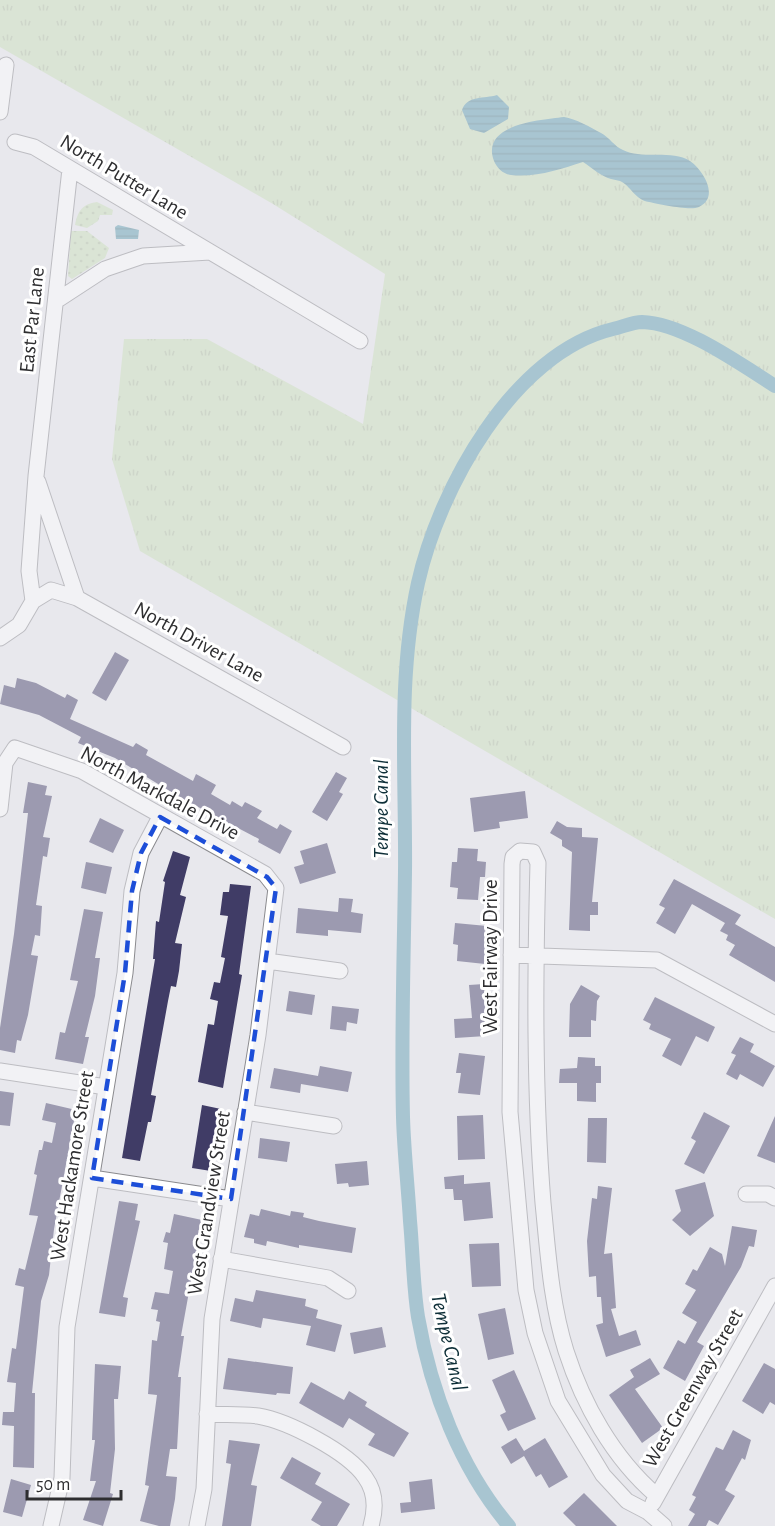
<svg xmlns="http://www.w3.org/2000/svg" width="775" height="1526" viewBox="0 0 775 1526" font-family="'Alegreya Sans',sans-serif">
	<defs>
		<pattern id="grass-tufts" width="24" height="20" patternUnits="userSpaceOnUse" patternTransform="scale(1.5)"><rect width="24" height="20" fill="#cbe0b9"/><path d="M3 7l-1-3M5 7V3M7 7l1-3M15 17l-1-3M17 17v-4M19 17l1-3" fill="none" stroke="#afc09f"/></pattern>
		<pattern id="park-dots" width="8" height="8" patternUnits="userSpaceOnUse" patternTransform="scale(1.5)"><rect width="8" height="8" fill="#cbe0b9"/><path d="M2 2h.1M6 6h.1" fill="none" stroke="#afc09f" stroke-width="1.8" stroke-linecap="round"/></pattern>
		<pattern id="water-rules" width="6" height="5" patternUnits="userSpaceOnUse" patternTransform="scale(1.5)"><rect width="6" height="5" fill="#5c9caf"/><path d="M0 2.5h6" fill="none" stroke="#4c808f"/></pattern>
	</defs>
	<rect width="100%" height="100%" fill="#e8e8ed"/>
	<!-- grass -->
	<path fill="url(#grass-tufts)" d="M0 0H775V919L140 551 112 459 124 339H207L363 424 385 274 273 204 0 47Z"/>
	<!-- park -->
	<path fill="url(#park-dots)" d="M97 202 113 210 112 215H100L98 221 87 228 75 225C78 211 82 204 97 202Z
		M71 231H87L109 248 105 258 72 279 68 276Z"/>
	<!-- water -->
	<path fill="url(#water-rules)" d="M497 95 509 107 508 119 484 133 470 129 462 110C467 95 484 99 497 95Z
		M564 117C576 119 590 127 601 133 609 137 615 147 623 150 643 160 672 149 690 161 703 170 720 197 699 207 690 211 659 204 649 202 635 200 631 186 620 181 617 180 614 180 611 179 601 176 592 168 583 162 561 169 535 178 511 175 503 174 497 168 494 161 480 124 540 120 564 117Z
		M118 225 139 230 138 239H116L115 227Z"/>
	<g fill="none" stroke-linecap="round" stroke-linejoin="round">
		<!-- canal -->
		<path stroke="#5c9caf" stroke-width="14" d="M509 1526C460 1468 431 1392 418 1317 413 1286 413 1253 410 1221 408 1187 404 1152 403 1117 401 1036 404 953 405 872 406 775 397 679 418 583 439 489 513 353 613 329 622 327 633 322 642 322 683 323 740 364 775 386"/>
	</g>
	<!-- building -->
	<path fill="#403c66" d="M115 652 129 660 106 701 92 693Z
		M17 678 36 683 65 698 67 694 78 700 70 719 133 747 136 743 148 750 146 755 193 781 196 774 216 785 211 794 230 805 232 801 242 807 245 802 262 811 257 818 277 829 280 824 292 831 280 854 258 842 259 839 183 799 115 758 78 743 81 737 39 715 0 704 4 685 15 688Z
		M336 772 347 778 339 792 343 794 327 821 312 812Z
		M28 782 47 786 45 795 52 796 43 837 50 838 47 857 43 856 36 905 42 906 40 936 35 935 31 955 38 956 28 1015 21 1041 17 1040 15 1053 0 1050V1028L14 934 28 813H23Z
		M525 791 528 818 499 822 500 828 474 832 470 798Z
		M100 818 124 830 113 853 89 842Z
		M557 821 567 827 582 828V837L598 838 592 902H598V915H590V931L569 930 572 852 562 846V840L550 833Z
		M327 843 336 873 300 884 294 867 304 864 300 851Z
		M458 848 478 849 477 861 486 862 485 877H480L478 900 457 899 458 888 450 887 452 862H457Z
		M173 851 190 857 180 895 186 897 175 943 182 944 179 971 176 987 171 986 168 1001 151 1095 156 1096 151 1122H148L140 1161 122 1158 155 959H153L156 921 159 922 165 882 163 881Z
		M86 862 112 867 106 894 81 888Z
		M674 879 741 915 735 924 775 947V982L729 955 735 945 726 940 728 935 720 931 725 923 692 904 675 934 656 923 665 908 659 905Z
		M230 884 251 886 239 974 242 975 223 1088 198 1082 208 1024 214 1025 218 1001 210 999 214 982 220 983 225 958 221 957 228 916 220 915 223 892H229Z
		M339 898 353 899 351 912 363 914 361 933 328 930V936L296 933 298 908 338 912Z
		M84 909 103 912 95 958H100L95 996 85 1037H89L83 1064 55 1059 60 1032 65 1033 78 981 70 980Z
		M455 923 487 926 485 964 457 961 458 945 453 944Z
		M484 984 486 1036 455 1038 454 1019 472 1018 469 985Z
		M581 985 600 996 597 1001 596 1021 591 1020V1037H569L570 1004Z
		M289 991 315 995 312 1015 286 1011Z
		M655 997 715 1027 708 1042 696 1036 681 1066 662 1056 671 1039 649 1029 651 1024 643 1020Z
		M332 1006 359 1009 357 1024 347 1022 346 1031 330 1029Z
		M740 1037 754 1044 750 1052 775 1066 763 1087 740 1074 737 1080 726 1074 736 1055 731 1053Z
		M459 1053 485 1056 480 1095 458 1093 461 1073H456Z
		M578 1057 595 1058V1066H601V1083H596V1102L577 1101V1083H559L560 1069 577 1068Z
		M320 1066 352 1072 348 1092 301 1084 300 1093 270 1088 274 1068 318 1076Z
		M0 1091 14 1093 10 1126 0 1125Z
		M46 1103 76 1110 54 1229 49 1275 41 1301 32 1393H35L34 1468 13 1467 14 1426 2 1425 3 1412H14L16 1383 7 1382 12 1348 16 1349 24 1287 15 1285 19 1268 25 1270 38 1216 29 1215 37 1175 34 1174 39 1150H42L44 1141 52 1143 56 1123 42 1120Z
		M202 1105 221 1109 211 1171 192 1168Z
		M704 1112 730 1126 704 1174 684 1164 696 1141 691 1138Z
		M483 1115 485 1159 458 1160 457 1116Z
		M775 1116V1163L757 1156Z
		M588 1118H607L606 1163 587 1162Z
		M260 1138 290 1142 287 1162 258 1158Z
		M367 1161 369 1185 349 1187 348 1183 337 1184 335 1164Z
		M464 1175V1184L490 1182 493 1218 464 1221 462 1200H454L453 1189H445L444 1177Z
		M705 1182 714 1216 690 1236 672 1220 681 1211 675 1190Z
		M598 1186 612 1188 604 1254 612 1253 616 1308 611 1309 619 1336 636 1330 641 1345 606 1357 596 1325 603 1323 601 1297H597L596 1276 589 1277 587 1241 592 1198 597 1199Z
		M119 1201 138 1204 135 1220 140 1221 123 1297 128 1298 125 1317 99 1313Z
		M261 1209 290 1216 291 1211 304 1213 303 1217 319 1221 356 1228 352 1253 299 1245V1248L267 1241 266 1246 254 1243V1239L244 1237 250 1214 259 1216Z
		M174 1214 202 1220 181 1336H184L178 1377H181L177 1449H170L166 1476 177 1477 175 1499 170 1526H159L140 1521 149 1486 145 1485 157 1395 148 1394 152 1340 157 1341 160 1322 156 1321 158 1310 151 1309 155 1292 169 1294 173 1271 164 1269 168 1243 163 1242 166 1232 170 1233Z
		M732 1226 757 1230 754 1247 749 1246 741 1267 697 1342 704 1346 685 1381 663 1368 678 1340 685 1344 697 1322 682 1313 696 1290 685 1284 693 1269 697 1271 710 1247 722 1254 725 1266Z
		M499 1243 501 1286 472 1287 469 1244Z
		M256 1290 306 1299 305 1306 318 1310 316 1318 342 1325 335 1352 306 1345 311 1326 263 1318 261 1328 230 1321 235 1298 253 1302Z
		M505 1308 514 1354 488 1360 478 1314Z
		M382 1327 386 1347 354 1354 350 1333Z
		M228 1358 293 1367 290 1394 277 1393 276 1395 223 1389Z
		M650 1358 660 1374 635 1389 663 1428 642 1443 609 1395 634 1377 630 1370Z
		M764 1363 775 1369V1405L770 1402 763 1414 742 1401Z
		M95 1364 121 1366 118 1399H114L115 1449 110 1493 113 1494 103 1526 83 1520 96 1481H90L95 1440H92Z
		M514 1370 536 1419 508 1431 500 1415 506 1412 492 1380Z
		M311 1382 344 1400 349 1391 367 1402 365 1406 409 1433 394 1457 368 1445 375 1434 349 1418 343 1428 299 1403Z
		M733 1430 751 1440 745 1460 742 1458 725 1490 735 1496 718 1525 709 1520 706 1526H688L695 1514 689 1510 696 1497 692 1495 716 1447 723 1450Z
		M516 1438 524 1451 545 1438 568 1477 549 1488 541 1474 536 1477 524 1456 511 1464 501 1447Z
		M229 1440 260 1444 251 1485 257 1486 251 1526H222L231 1464 226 1463Z
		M292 1457 321 1473 315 1484 350 1504 337 1526H321L311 1520 322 1502 280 1478Z
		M11 1479 31 1485 22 1517 3 1512Z
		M432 1479 435 1509 401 1513 400 1503 411 1502 409 1482Z
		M584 1493 617 1526H576L563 1513Z"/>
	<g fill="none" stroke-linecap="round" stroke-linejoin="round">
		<!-- minor casing -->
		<g stroke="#8a8a8e" stroke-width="17">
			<path id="minor" d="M0 112 6 65
				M15 142 34 147 360 341
				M56 301 105 269 143 256 210 252
				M38 482 77 598
				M33 601 51 590 77 598 343 747
				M0 638 19 625 33 601 29 571 36 476 70 169
				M0 809 5 763 15 748 82 771 265 874 276 888 258 1035 212 1319 204 1489 197 1526
				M511 955 657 960 775 1024
				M267 961 340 971
				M0 1071 106 1087
				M245 1112 334 1126
				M92 1178 231 1199
				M746 1194H768L775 1198
				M221 1259 328 1278 348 1291
				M207 1414C223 1415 241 1414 258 1416 288 1421 348 1452 365 1477 376 1492 376 1509 371 1526
				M656 1495C613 1458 583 1404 566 1351 551 1303 548 1253 543 1203 534 1090 535 977 538 863L533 852 520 851 513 857 512 864 510 1112 526 1290 535 1333 558 1401 603 1475 627 1501 648 1512 664 1526
				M653 1503 775 1286
				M51 1526 62 1478 67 1327 125 973 132 891 141 853 160 817"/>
		</g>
		<!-- minor -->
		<use href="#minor" stroke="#fff" stroke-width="15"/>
	</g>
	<!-- marked area -->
	<path d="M0 0H775V1526H0ZM160 817 267 877 276 888 231 1199 92 1178 125 973 132 891 141 853Z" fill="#e8e8ed" fill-opacity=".55" fill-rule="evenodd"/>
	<path fill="none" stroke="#1d4ed8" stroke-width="4.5" stroke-dasharray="12 8" stroke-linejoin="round" d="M160 817 267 877 276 888 231 1199 92 1178 125 973 132 891 141 853Z"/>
	<g text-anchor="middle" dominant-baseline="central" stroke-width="6" stroke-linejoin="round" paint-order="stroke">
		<!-- street labels -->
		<g font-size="21" fill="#2e2e30" stroke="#fff">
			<text transform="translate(124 177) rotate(31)">North Putter Lane</text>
			<text transform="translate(32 320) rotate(-84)">East Par Lane</text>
			<text transform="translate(199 642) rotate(29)">North Driver Lane</text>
			<text transform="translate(160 793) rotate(28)">North Markdale Drive</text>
			<text transform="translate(490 957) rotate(-90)">West Fairway Drive</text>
			<text transform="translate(72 1166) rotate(-81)">West Hackamore Street</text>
			<text transform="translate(209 1203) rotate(-81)">West Grandview Street</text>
			<text transform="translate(693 1388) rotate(-60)">West Greenway Street</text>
		</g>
		<!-- water labels -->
		<g font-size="22" font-style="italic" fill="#0e2f38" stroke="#fff">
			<text transform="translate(381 809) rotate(-90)">Tempe Canal</text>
			<text transform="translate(449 1342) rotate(77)">Tempe Canal</text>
		</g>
	</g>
	<!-- scale -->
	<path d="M27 1490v9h94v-9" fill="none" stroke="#2e2e30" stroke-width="3"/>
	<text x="36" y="1490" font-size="18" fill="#2e2e30" stroke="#ffffff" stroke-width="4.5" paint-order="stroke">50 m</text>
</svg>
